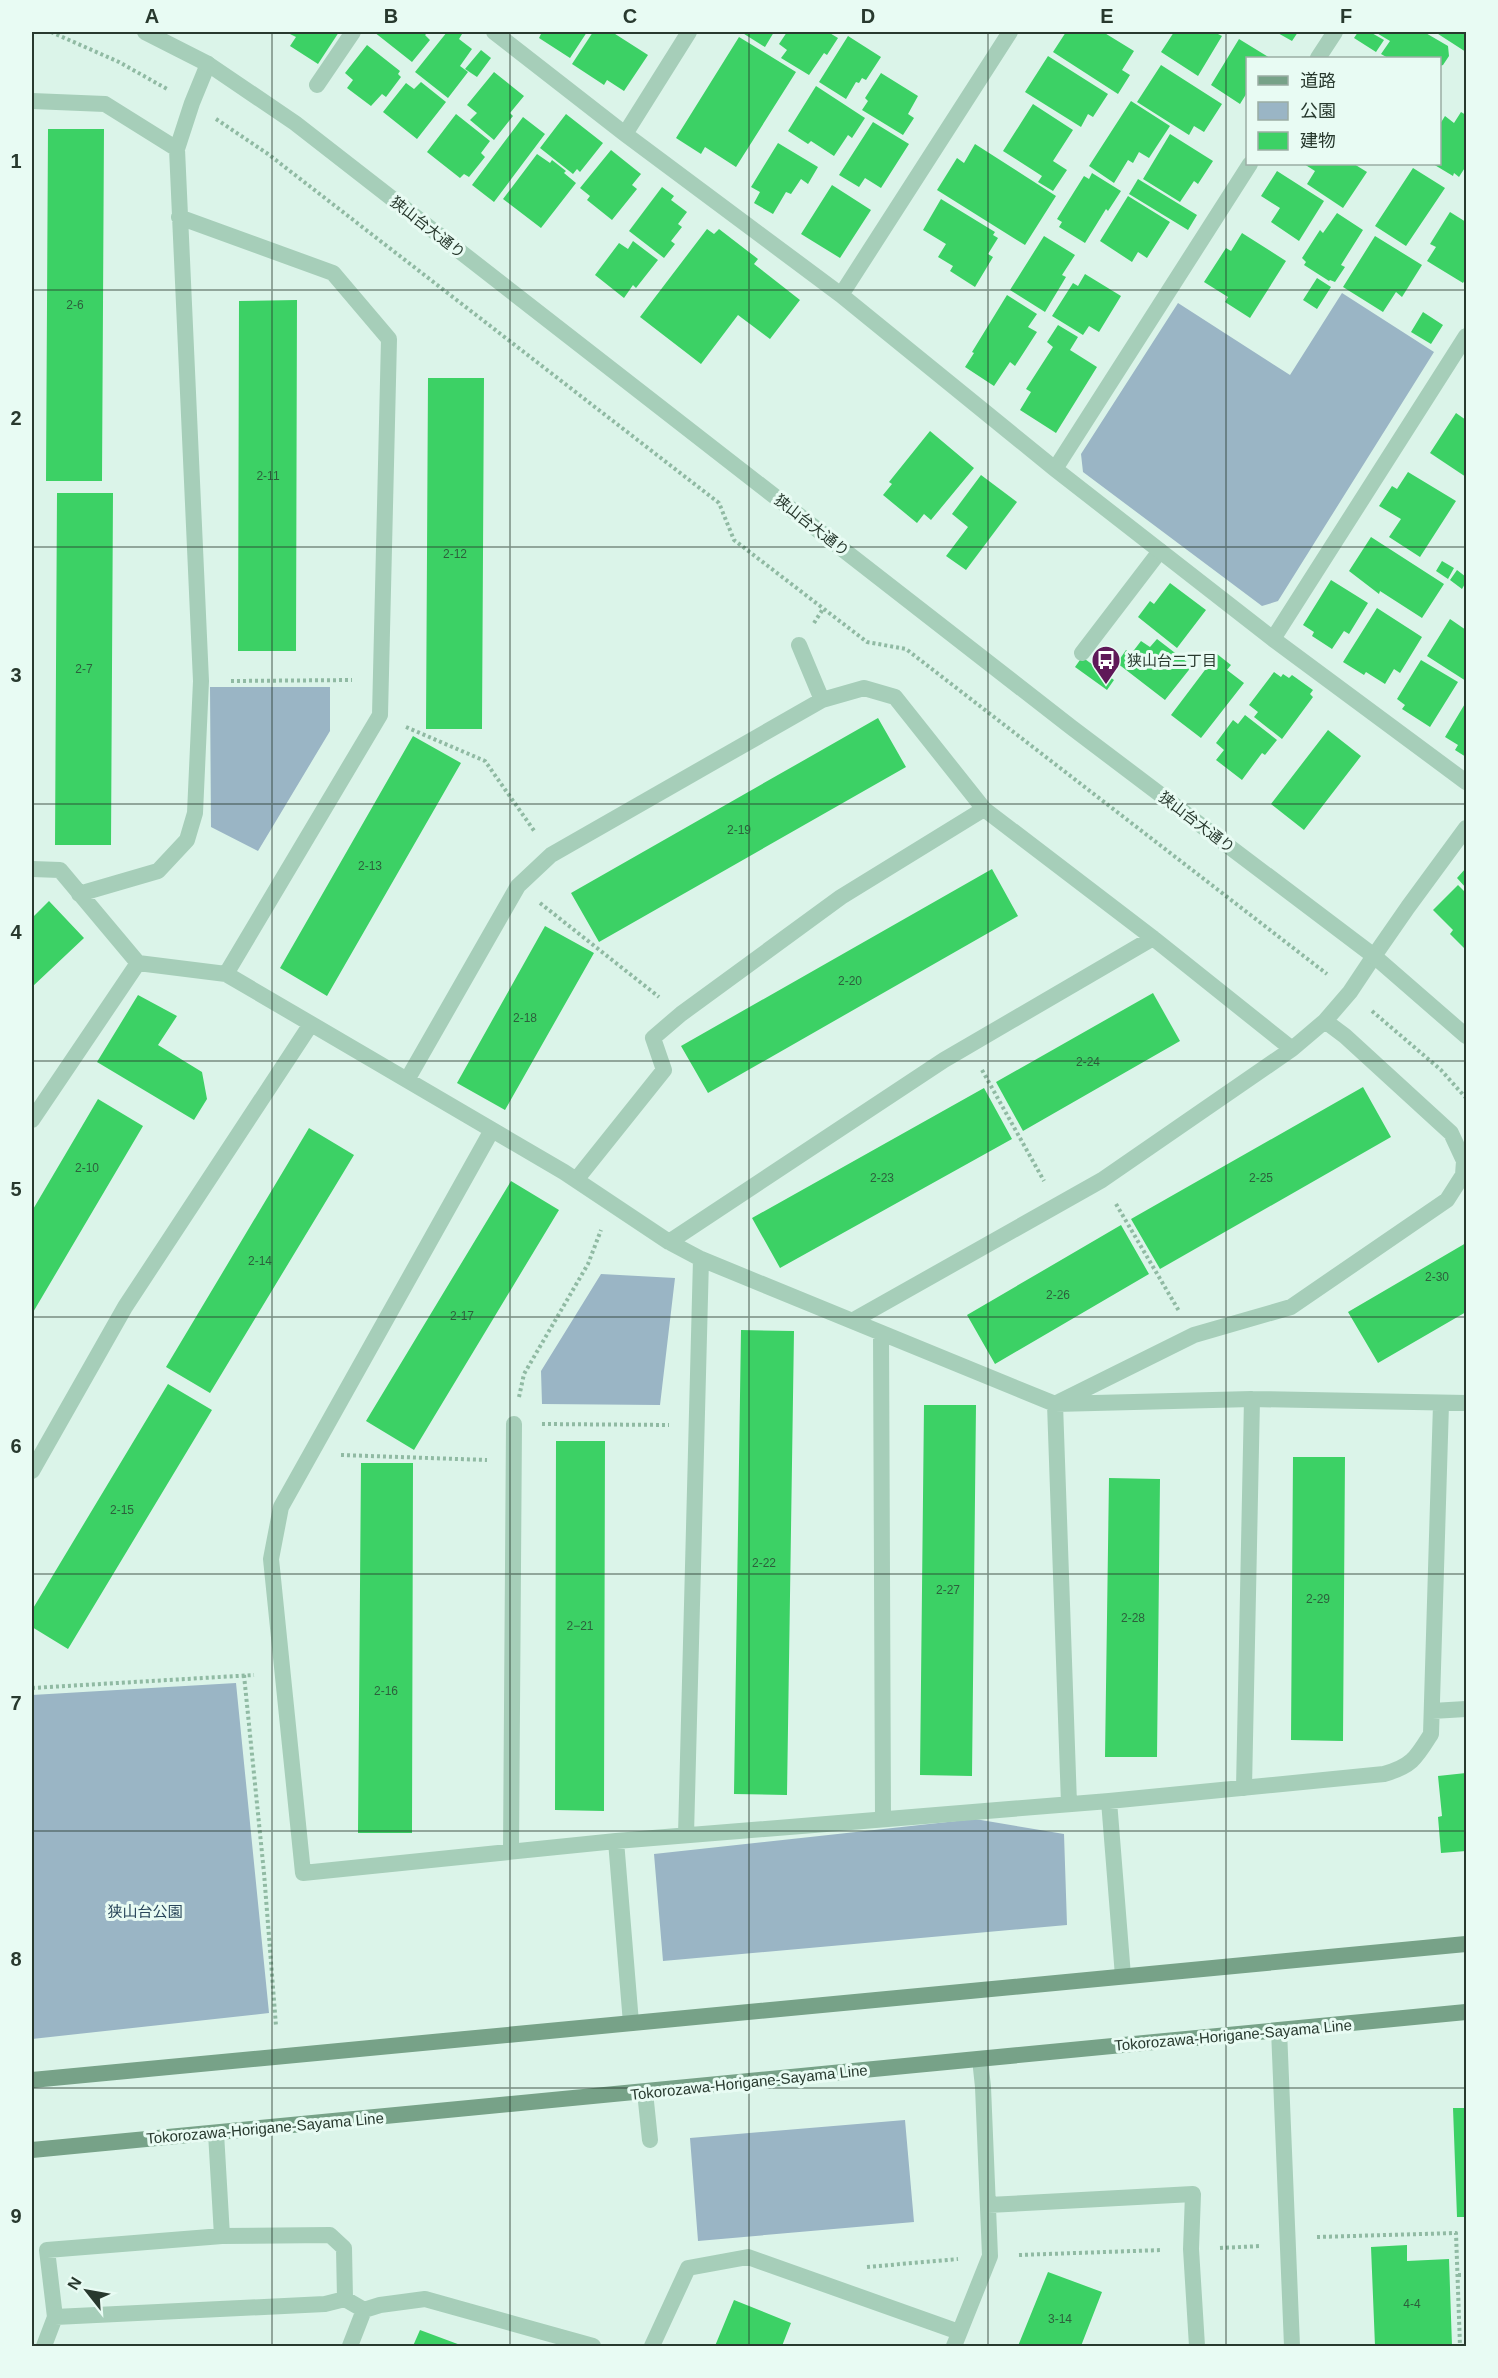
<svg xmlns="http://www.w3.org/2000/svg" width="1498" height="2378" viewBox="0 0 1498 2378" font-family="Arial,'Noto Sans JP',sans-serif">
	<rect width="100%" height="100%" fill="#dbf4e9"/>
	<!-- green -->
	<path fill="#9ab5c5" d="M1342 293 1434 352 1278 601 1262 606 1083 472 1081 454 1178 303 1290 375Z
		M210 687H330V731L258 851 211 827Z
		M601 1274 675 1278 660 1405 542 1404 541 1371Z
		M236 1683 269 2013 32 2039V1695Z
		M975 1819 1064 1834 1067 1925 663 1961 654 1854Z
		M905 2120 914 2222 698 2241 690 2138Z"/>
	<!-- building -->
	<path fill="#3cd165" d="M286 32H339L318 64 290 46 296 37Z
		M374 32H428L425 35 430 40 412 62Z
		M447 32H459L462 34 459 39 472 49 460 66 468 72 448 98 415 72Z
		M542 32H587L570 58 539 38Z
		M593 32H612L648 55 624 91 607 80 604 85 572 64Z
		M741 32H774L765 47Z
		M787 32H828L838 38 827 55 824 53 809 75 781 58 787 50 779 44Z
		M1066 32H1103L1134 51 1122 70 1130 75 1118 94 1053 52Z
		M1174 32H1219L1218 34 1222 36 1198 76 1161 52Z
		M1276 32H1298L1292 41Z
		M1358 32H1370L1384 40 1376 52 1354 38Z
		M1375 32H1424L1448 46 1449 56 1443 65 1440 66V58H1388L1381 54 1390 41Z
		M1435 32H1466V52Z
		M848 36 881 57 866 80 862 78 859 83 856 82 846 99 819 82Z
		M739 37 796 72 736 167 705 147 701 154 676 138Z
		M1239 39 1270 58H1248V91L1240 104 1211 85Z
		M367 45 400 71 398 74 401 77 386 97 382 94 371 106 347 88 353 80 345 73Z
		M481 50 491 58 477 77 465 69Z
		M1048 56 1108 94 1093 117 1088 114 1081 127 1025 92Z
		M1161 65 1222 104 1204 132 1194 126 1189 135 1137 102Z
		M494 72 524 96 510 113 513 116 494 140 470 120 477 113 467 105Z
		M881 73 918 96 908 114 914 118 903 135 862 110 868 101 865 98Z
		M421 82 446 102 417 139 383 112 406 83 414 89Z
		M816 86 865 118 852 138 848 135 834 156 811 141 808 144 788 131Z
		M1131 101 1170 126 1149 158 1139 152 1133 163 1128 160 1114 183 1089 166Z
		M1033 104 1073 130 1053 161 1067 170 1053 191 1038 182 1042 176 1003 151Z
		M1461 112 1466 115V166L1459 177 1454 173 1453 176 1433 164H1440V124L1445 116 1454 123Z
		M456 114 490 141 481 153 485 157 469 177 464 174 460 178 427 152Z
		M566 114 603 143 580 172 577 169 573 174 540 148Z
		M523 117 545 134 494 202 472 185Z
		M873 122 909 144 881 188 865 178 859 187 839 175Z
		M48 129H104L102 481H46Z
		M1170 134 1213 161 1198 184 1194 181 1180 202 1143 179Z
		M778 143 818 167 808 184 801 179 791 194 786 192 773 214 754 203 760 192 751 187Z
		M975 144 1056 196 1025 245 937 190 957 158 964 163Z
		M611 150 641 174 632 185 637 189 612 220 587 200 590 196 580 188Z
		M537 154 550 163 552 160 566 171 564 173 576 183 541 228 503 199Z
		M1304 164H1354L1367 172 1343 208 1307 184 1315 171Z
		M1413 168 1445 188 1406 246 1375 226Z
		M1277 171 1324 201 1299 241 1271 222 1280 208 1261 196Z
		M1092 173 1121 191 1108 211 1106 209 1085 243 1059 227 1062 222 1057 219 1084 176 1089 179Z
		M1138 179 1197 215 1188 230 1129 194Z
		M832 185 871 210 840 258 801 234Z
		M662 187 674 196 671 200 687 212 678 224 682 227 671 241 675 244 664 258 629 231Z
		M1128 196 1170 222 1147 258 1138 252 1132 262 1100 241Z
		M941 199 995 232 993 235 998 238 988 254 993 257 975 287 950 271 953 266 938 257 946 244 923 230Z
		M1450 212 1466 222V278L1463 283 1427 261 1436 247 1430 244Z
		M1337 213 1363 230 1341 265 1345 267 1335 282 1330 280 1329 281 1304 265 1306 262 1302 258 1320 230 1323 233Z
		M707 229 714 234 719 229 758 259 754 264 800 300 770 339 738 315 701 364 640 317Z
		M1242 233 1286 261 1250 318 1225 302 1228 297 1204 282 1226 248 1231 251Z
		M1044 236 1075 255 1062 275 1066 277 1045 312 1010 290Z
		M1375 236 1422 265 1402 297 1396 292 1383 312 1343 287Z
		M633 241 658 260 636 288 633 285 624 298 595 275 619 243 628 249Z
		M1085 274 1121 296 1099 332 1089 326 1083 335 1052 316 1073 283 1078 286Z
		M1317 278 1331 287 1317 309 1303 300Z
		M1007 295 1037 314 1028 327 1037 332 1015 366 1010 362 994 386 965 367 974 353 972 352Z
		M297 300 296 651H238L239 301Z
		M1423 312 1443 325 1431 344 1411 332Z
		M1058 325 1078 337 1070 350 1097 367 1056 433 1020 410 1031 392 1026 389 1053 347 1047 342Z
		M428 378H484L482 729H426Z
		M1456 413 1466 420V477L1430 453Z
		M930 431 974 468 931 520 924 514 917 523 883 495 892 484 889 482Z
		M1408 472 1456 501 1420 557 1389 537 1401 519 1379 506 1392 486 1397 489Z
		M981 475 1017 502 966 570 946 556 968 527 952 514Z
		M57 493H113L111 845H55Z
		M1371 537 1444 584 1422 618 1380 591 1379 594 1349 571Z
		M1442 561 1454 568 1448 579 1436 571Z
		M1457 570 1466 577V582L1462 589 1450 580Z
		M1331 580 1368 603 1349 634 1344 631 1332 649 1312 636 1314 632 1303 625Z
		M1170 583 1206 610 1177 648 1138 617 1150 601 1154 604Z
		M1377 608 1422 637 1400 673 1394 669 1385 684 1366 672 1364 675 1343 662Z
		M1450 619 1466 630V681L1427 656Z
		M1157 639 1192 666 1165 700 1117 663 1126 650 1131 654 1141 641 1150 647Z
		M1217 654 1231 665 1227 670 1244 683 1201 738 1171 715Z
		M1082 657 1114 680 1107 690 1075 667Z
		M1421 660 1458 682 1430 727 1402 709 1405 705 1397 699Z
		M1274 672 1281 677 1283 674 1289 678 1292 675 1313 690 1310 694 1313 697 1282 739 1254 717 1258 712 1249 705Z
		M1466 702V757L1455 750 1458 745 1445 737Z
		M1245 715 1277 740 1265 755 1262 753 1242 780 1216 760 1224 750 1216 743 1233 720 1238 724Z
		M878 718 906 767 599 942 571 893Z
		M1328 730 1361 756 1304 830 1271 804Z
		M413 736 461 763 327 996 280 968Z
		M1466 868V888L1457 878Z
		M992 869 1018 916 708 1093 681 1046Z
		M1458 885 1466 893V950L1450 934 1453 930 1433 910Z
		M49 901 84 938 32 987V918Z
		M545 926 594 953 505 1110 457 1083Z
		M1153 993 1180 1041 1023 1131 996 1082Z
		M138 995 177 1016 158 1045 202 1072 207 1099 194 1120 97 1062Z
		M1363 1087 1391 1137 1160 1269 1131 1219Z
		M984 1088 1012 1139 780 1268 752 1218Z
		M98 1099 143 1126 32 1314V1211Z
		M309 1128 354 1155 210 1393 166 1367Z
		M511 1181 559 1210 414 1450 366 1421Z
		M1121 1225 1149 1274 995 1364 967 1315Z
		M1466 1243V1312L1378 1363 1348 1312Z
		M741 1330 794 1331 787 1795 734 1794Z
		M168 1384 212 1410 68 1649 32 1627V1610Z
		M924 1405H976L972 1776 920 1775Z
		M556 1441H605L604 1811 555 1810Z
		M1293 1457H1345L1343 1741 1291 1740Z
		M361 1463H413L412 1833H358Z
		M1109 1478 1160 1479 1157 1757H1105Z
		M1466 1773V1851L1441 1853 1438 1817 1442 1816 1438 1776Z
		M1453 2108H1466V2217H1457Z
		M1407 2245V2261L1449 2259 1452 2346H1375L1371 2247Z
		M1048 2272 1102 2292 1081 2346H1018Z
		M734 2300 791 2323 782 2346H715Z
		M420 2330 463 2346H413Z"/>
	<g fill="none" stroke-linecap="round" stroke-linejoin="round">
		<!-- path -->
		<path stroke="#90baa3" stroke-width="4" stroke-dasharray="3 3" stroke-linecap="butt" d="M51 32 119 62 167 89
			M216 119 268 154 719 503 734 540 867 642 906 649 1327 974
			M814 623 823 609
			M231 681 352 680
			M406 727 485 761 535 832
			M540 903 659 997
			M1372 1011 1441 1070 1466 1098
			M982 1070 1044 1181
			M1116 1204 1179 1311
			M519 1397 524 1374 588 1264 601 1230
			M542 1424 669 1425
			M341 1455 487 1460
			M244 1675 264 1873 276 2026
			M32 1688 254 1675
			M1317 2237 1456 2233 1460 2346
			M1220 2248 1261 2246
			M1019 2255 1162 2250
			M867 2267 958 2259
			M1458 2275H1466"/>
		<!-- service -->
		<path stroke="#a6ceb9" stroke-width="16" d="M32 101 105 104 177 149
			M179 217 333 273 389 339 380 715 226 974
			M799 645 822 700
			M1082 653 1160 551
			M32 869 60 870 138 963 226 974 564 1172 669 1242 701 1259 1055 1404 1252 1399 1466 1403
			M79 894 158 871 187 840 195 813 201 681 177 149 192 103 208 64
			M407 1080 518 886 551 855 822 700 864 688 895 697 984 809 1153 938 1292 1049 1325 1021 1350 992 1374 956
			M32 1120 138 963
			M492 1130 281 1507 271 1559 303 1873 616 1841 1109 1801 1384 1774C1412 1766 1416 1758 1431 1734L1441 1404
			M576 1180 664 1070 653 1038 681 1014 841 897 984 809
			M669 1242 944 1060 1153 938
			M852 1321 1102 1180 1292 1049
			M881 1333 883 1819
			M32 1471 125 1307 311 1024
			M1432 1711 1466 1709
			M1244 1788 1252 1399
			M1109 1801 1123 1976
			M1069 1804 1055 1404 1194 1335 1291 1307 1447 1200 1463 1175 1464 1161 1451 1133 1345 1036 1325 1021
			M686 1835 701 1259
			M616 1841 631 2023
			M511 1851 514 1424
			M645 2092 650 2140
			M216 2133 222 2236 330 2235 344 2248 345 2299 364 2310 380 2305 425 2299 593 2346
			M988 2205 1193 2194 1191 2249 1197 2346
			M222 2236 47 2250 55 2317 325 2304 345 2299
			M44 2346 55 2317
			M350 2346 364 2310
			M652 2346 688 2268 748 2257 959 2332
			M954 2346 990 2256 983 2087 980 2059"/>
		<!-- minor -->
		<path stroke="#a6ceb9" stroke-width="16" d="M494 32 625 134 841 295 1055 469 1273 639 1466 782
			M1318 58 1335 32
			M317 85 353 32
			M625 134 689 32
			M841 295 1010 32
			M1055 469 1250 164
			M1273 639 1466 336
			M1374 956 1408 907 1466 828
			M1279 2030 1292 2346"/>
		<!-- tertiary -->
		<path stroke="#a6ceb9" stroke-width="16" d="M145 32 208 64 295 123 1071 727 1374 956 1466 1036"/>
		<!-- secondary -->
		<path stroke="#77a288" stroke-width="16" d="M32 2080 1466 1944
			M32 2150 1466 2012"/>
	</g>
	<!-- grid -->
	<path fill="none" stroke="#28392e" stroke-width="1.5" stroke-opacity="0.55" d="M272 32V2346M510 32V2346M749 32V2346M988 32V2346M1226 32V2346M32 290H1466M32 547H1466M32 804H1466M32 1061H1466M32 1317H1466M32 1574H1466M32 1831H1466M32 2088H1466"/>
	<!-- icons -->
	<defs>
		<g id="bus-pin" transform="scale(1.5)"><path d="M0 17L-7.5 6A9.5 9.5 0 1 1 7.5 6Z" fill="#5f1958" stroke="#e8fbf3"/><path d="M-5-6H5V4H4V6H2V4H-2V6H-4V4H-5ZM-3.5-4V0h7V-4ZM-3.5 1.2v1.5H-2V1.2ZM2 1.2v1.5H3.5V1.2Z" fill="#fff"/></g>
	</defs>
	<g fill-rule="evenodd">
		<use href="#bus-pin" x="1106" y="660"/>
	</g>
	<g text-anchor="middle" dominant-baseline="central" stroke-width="6" stroke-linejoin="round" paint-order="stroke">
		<!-- number labels -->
		<g font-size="12" fill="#2d5f3c">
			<text x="75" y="305">2-6</text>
			<text x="268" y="476">2-11</text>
			<text x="455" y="554">2-12</text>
			<text x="84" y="669">2-7</text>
			<text x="739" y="830">2-19</text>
			<text x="370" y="866">2-13</text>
			<text x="850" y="981">2-20</text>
			<text x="525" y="1018">2-18</text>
			<text x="1088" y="1062">2-24</text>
			<text x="87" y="1168">2-10</text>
			<text x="882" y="1178">2-23</text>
			<text x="1261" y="1178">2-25</text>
			<text x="260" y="1261">2-14</text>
			<text x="1437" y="1277">2-30</text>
			<text x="1058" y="1295">2-26</text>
			<text x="462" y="1316">2-17</text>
			<text x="122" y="1510">2-15</text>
			<text x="764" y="1563">2-22</text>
			<text x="948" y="1590">2-27</text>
			<text x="1318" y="1599">2-29</text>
			<text x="1133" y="1618">2-28</text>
			<text x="580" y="1626">2−21</text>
			<text x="386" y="1691">2-16</text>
			<text x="1412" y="2304">4-4</text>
			<text x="1060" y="2319">3-14</text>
		</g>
		<!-- street labels -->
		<g font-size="15" fill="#28392e" stroke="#e8fbf3">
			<text transform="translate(428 227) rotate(38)">狭山台大通り</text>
			<text transform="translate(812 525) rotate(38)">狭山台大通り</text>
			<text transform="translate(1197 822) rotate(37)">狭山台大通り</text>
			<text transform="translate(1233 2035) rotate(-5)">Tokorozawa-Horigane-Sayama Line</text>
			<text transform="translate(749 2082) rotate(-6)">Tokorozawa-Horigane-Sayama Line</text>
			<text transform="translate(265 2128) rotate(-5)">Tokorozawa-Horigane-Sayama Line</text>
		</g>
		<!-- poi labels -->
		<g font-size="15" fill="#28392e" stroke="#e8fbf3" text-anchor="start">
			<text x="1127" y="660">狭山台二丁目</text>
		</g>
		<!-- park labels -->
		<g font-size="15" fill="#29465a" stroke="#e8fbf3">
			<text x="145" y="1911">狭山台公園</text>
		</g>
	</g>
	<!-- border -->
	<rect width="1498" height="2378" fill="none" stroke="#e8fbf3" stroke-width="66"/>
	<!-- legend -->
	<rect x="1246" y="57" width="195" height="108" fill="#e8fbf3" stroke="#9bada4" stroke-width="1.5"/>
	<rect x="1258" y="76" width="30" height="9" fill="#77a288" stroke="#9bada4" stroke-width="1.5"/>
	<text x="1300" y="87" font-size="18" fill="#28392e">道路</text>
	<rect x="1258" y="102" width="30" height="18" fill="#9ab5c5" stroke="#9bada4" stroke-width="1.5"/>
	<text x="1300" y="117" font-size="18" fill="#28392e">公園</text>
	<rect x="1258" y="132" width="30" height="18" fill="#3cd165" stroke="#9bada4" stroke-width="1.5"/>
	<text x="1300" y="147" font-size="18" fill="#28392e">建物</text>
	<!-- north arrow -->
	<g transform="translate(87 2291) rotate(301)" stroke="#e8fbf3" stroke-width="4.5" paint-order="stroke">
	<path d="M0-4.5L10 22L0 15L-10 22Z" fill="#28392e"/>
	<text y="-9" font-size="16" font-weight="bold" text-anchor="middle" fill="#28392e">N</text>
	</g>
	<rect x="33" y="33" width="1432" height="2312" fill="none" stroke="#28392e" stroke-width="2"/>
	<g font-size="20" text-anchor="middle" font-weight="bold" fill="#28392e">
		<text x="152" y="23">A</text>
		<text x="391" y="23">B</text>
		<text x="630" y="23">C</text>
		<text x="868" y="23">D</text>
		<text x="1107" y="23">E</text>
		<text x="1346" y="23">F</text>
		<text x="16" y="168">1</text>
		<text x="16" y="425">2</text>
		<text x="16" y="682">3</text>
		<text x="16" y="939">4</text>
		<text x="16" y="1196">5</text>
		<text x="16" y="1453">6</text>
		<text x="16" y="1710">7</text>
		<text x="16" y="1966">8</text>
		<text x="16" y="2223">9</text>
	</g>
</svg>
